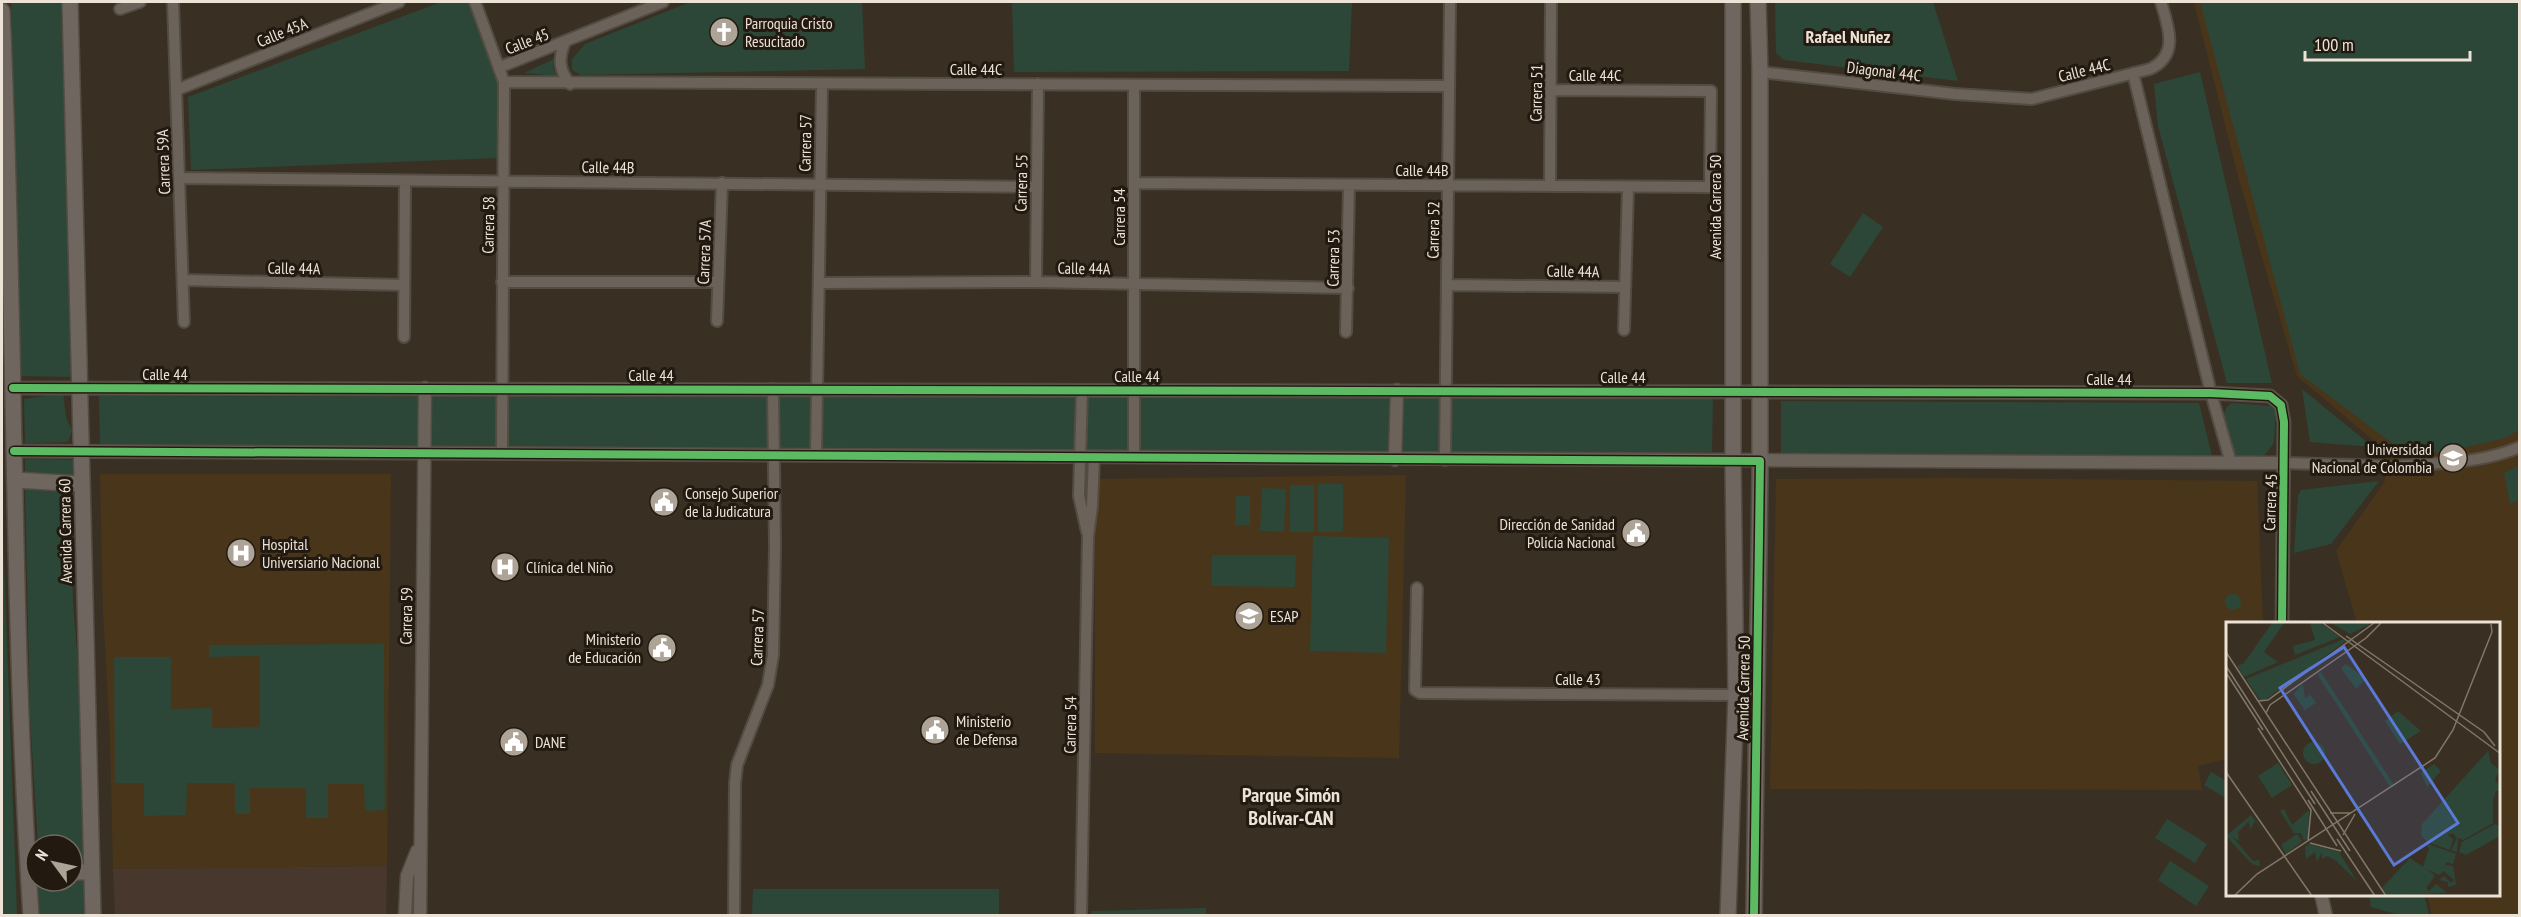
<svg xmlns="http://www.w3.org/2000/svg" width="2521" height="917" viewBox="0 0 2521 917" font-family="'PT Sans Narrow',sans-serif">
	<rect width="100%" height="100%" fill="#393023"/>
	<!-- built -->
	<path fill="#49351a" d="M2194 2H2519V915H2432L2427 895 2498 894V623H2357L2336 551 2385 481 2386 451 2297 376 2239 180Z
		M100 474H391L387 866 113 869 110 735 103 610Z
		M1406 475 1399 758 1095 753V479Z
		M1953 478 2257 481 2263 623H2227V759L2198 766 2202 790 1770 789 1776 479Z"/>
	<!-- medical -->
	<path fill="#47372c" d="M387 866 386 915H115L113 869Z"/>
	<!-- green -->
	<path fill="#2c4737" d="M11 2H61L75 377 20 376Z
		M441 2H468L500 82 499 158 191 170 188 97Z
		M690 2H862L865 69 581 75 572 70V59L585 44Z
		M1012 2H1352L1349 71 1014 72Z
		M1775 2H1933L1958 81 1784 60 1776 53Z
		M2200 2H2519V430L2505 438 2445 452 2405 453 2300 374Z
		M554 59 553 68 557 76 524 73Z
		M2200 72 2272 383H2227L2158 126 2154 84Z
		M1863 213 1883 227 1850 277 1830 264Z
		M2302 389 2373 447 2310 442Z
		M63 393 66 417 72 431 68 442 25 443 24 399Z
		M99 396 1713 398 1712 452H1167L100 445Z
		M1781 401 2199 403 2212 456H1781Z
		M2232 403 2270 406 2276 411 2274 443 2265 455 2235 459C2231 444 2214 412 2232 403Z
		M25 459 73 460V475L25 474Z
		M2519 465V500L2510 504 2504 473Z
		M2379 481 2331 544 2294 553 2298 496 2301 490Z
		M1318 484H1343V532H1318Z
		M1290 485H1314V532H1290Z
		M25 486H70L73 603 82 715 85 861 81 866 72 867V845H38L30 716Z
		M1262 488 1286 489 1284 532 1260 531Z
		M1236 496H1250V525H1235Z
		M2 508 17 915V916L2 915Z
		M1313 536 1389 538 1386 653 1310 651Z
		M1212 555H1296L1295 587 1211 586Z
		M2225 602a8 8 0 1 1 16 0a8 8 0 1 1-16 0Z
		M384 644 385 810 365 811 364 784H328V818H306V788H250V814H235V783H187L186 815 144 816V783H115L114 657H171V709L212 708V728L260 727V656L209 657V645Z
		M2211 772 2227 781V799L2204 785Z
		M2167 819 2207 844 2195 863 2155 838Z
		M2170 861 2209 886 2196 906 2158 880Z
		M72 877 84 881 86 915H38L37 881H72Z
		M753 889H999V915H752Z
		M2369 895H2424L2429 915H2399L2371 907Z
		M1206 908V915H1091V911Z"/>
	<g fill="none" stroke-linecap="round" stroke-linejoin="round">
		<!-- minor casing -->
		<g stroke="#534c42" stroke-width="14">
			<path id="minor" d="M173 2 184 322
				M475 2 504 82 502 454
				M120 9 140 2
				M565 42C558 59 559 70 570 84
				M500 67 663 2
				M1760 72 1955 94 2032 99 2150 69C2180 55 2168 26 2161 2
				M2133 73 2211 393 2231 463
				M504 82 1449 86
				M176 90 399 2
				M179 178 1036 187
				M1134 183 1710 187 1711 91 1552 90
				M1550 186 1551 2
				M183 280 404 285
				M502 282H718
				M1036 282 1038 84
				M819 283 1036 282 1348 288
				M1448 285 1625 287
				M717 321 722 183
				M1624 330 1628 187
				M1346 332 1349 185
				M404 337 405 181
				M1082 390 1079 496 1087 532
				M816 455 822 84
				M1134 457V85
				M1445 460 1450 2
				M2285 463 2386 466
				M2394 466C2437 463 2480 464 2520 447
				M1417 588 1415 690 1420 693 1736 695
				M734 916 735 783 737 765 768 685 773 655 775 546 773 389
				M1081 916 1088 536 1092 506 1094 457"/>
		</g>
		<!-- tertiary casing -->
		<g stroke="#534c42" stroke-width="15">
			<path id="tertiary" d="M13 388 2211 393 2270 396 2281 405 2284 422 2282 623
				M14 451 2285 463
				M1395 460 1397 390
				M2321 894 2326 916
				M405 916 407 876 417 851
				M420 916 425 388"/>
		</g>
		<!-- secondary casing -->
		<g stroke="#534c42" stroke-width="18">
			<path id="secondary" d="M70 2 93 916
				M2 11C16 312 11 614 31 916
				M15 480 82 484
				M72 872H91
				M1728 916 1736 695 1733 461V2
				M1754 916 1760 474V72L1758 2"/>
		</g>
		<!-- minor -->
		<use href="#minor" stroke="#6b635a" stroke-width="10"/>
		<!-- tertiary -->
		<use href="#tertiary" stroke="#6b635a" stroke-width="12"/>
		<!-- secondary -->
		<use href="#secondary" stroke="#6f665f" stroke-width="15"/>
		<!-- cycleway casing -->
		<g stroke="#221a11" stroke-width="11">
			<path id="cycleway" d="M13 388 2211 393 2270 396 2281 405 2284 422 2282 623
				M14 451 1760 461 1754 916"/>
		</g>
		<!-- cycleway -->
		<use href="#cycleway" stroke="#5cba63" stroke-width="8"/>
	</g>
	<!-- icons -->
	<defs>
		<g id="church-disc" transform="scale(1.5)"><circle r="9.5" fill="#ada497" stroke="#221a11"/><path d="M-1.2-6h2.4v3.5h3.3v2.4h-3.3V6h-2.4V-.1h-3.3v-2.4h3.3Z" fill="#fff"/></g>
		<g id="university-disc" transform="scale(1.5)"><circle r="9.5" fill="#ada497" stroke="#221a11"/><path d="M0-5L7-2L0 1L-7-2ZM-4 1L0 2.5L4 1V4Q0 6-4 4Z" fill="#fff"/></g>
		<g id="civic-disc" transform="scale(1.5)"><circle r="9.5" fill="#ada497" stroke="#221a11"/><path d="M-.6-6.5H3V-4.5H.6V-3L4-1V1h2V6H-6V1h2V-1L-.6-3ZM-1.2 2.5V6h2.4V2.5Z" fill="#fff"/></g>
		<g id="hospital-disc" transform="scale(1.5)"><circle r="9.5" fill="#ada497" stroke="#221a11"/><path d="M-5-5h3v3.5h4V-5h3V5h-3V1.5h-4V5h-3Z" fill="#fff"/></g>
	</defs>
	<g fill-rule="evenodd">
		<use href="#church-disc" x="724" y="32"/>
		<use href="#university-disc" x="2453" y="458"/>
		<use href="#civic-disc" x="664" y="502"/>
		<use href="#civic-disc" x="1636" y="533"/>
		<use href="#hospital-disc" x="241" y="553"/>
		<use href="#hospital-disc" x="505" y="567"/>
		<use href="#university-disc" x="1249" y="616"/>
		<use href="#civic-disc" x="662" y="648"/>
		<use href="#civic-disc" x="935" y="730"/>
		<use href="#civic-disc" x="514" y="742"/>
	</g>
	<g text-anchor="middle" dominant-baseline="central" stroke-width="6" stroke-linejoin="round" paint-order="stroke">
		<!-- poi labels -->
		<g font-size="16" fill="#ece2d5" stroke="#221a11" text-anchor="start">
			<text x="745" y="23">Parroquia Cristo<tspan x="745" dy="18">Resucitado</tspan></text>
			<text x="2432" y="449" text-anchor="end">Universidad<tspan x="2432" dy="18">Nacional de Colombia</tspan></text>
			<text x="685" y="493">Consejo Superior<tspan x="685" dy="18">de la Judicatura</tspan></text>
			<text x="1615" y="524" text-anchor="end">Dirección de Sanidad<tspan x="1615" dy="18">Policía Nacional</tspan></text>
			<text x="262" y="544">Hospital<tspan x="262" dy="18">Universiario Nacional</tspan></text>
			<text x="526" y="567">Clínica del Niño</text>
			<text x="1270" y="616">ESAP</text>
			<text x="641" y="639" text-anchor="end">Ministerio<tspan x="641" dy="18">de Educación</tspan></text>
			<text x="956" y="721">Ministerio<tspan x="956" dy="18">de Defensa</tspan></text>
			<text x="535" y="742">DANE</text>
		</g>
		<!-- street labels -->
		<g font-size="16" fill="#ece2d5" stroke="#221a11">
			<text transform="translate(282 32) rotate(-22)">Calle 45A</text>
			<text transform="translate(527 41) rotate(-21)">Calle 45</text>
			<text x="976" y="69">Calle 44C</text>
			<text transform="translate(2084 70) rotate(-14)">Calle 44C</text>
			<text transform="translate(1884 71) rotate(7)">Diagonal 44C</text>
			<text x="1595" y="75">Calle 44C</text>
			<text transform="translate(1536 93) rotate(-89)">Carrera 51</text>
			<text transform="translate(805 143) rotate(-89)">Carrera 57</text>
			<text transform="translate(163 162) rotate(-92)">Carrera 59A</text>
			<text transform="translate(608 167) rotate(1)">Calle 44B</text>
			<text x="1422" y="170">Calle 44B</text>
			<text transform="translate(1021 183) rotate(-89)">Carrera 55</text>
			<text transform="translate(1715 207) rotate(-90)">Avenida Carrera 50</text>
			<text transform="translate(1119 217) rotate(-90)">Carrera 54</text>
			<text transform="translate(488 225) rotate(-89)">Carrera 58</text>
			<text transform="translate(1433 230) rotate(-89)">Carrera 52</text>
			<text transform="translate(704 252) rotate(-88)">Carrera 57A</text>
			<text transform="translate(1333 258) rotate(-89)">Carrera 53</text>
			<text transform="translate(294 268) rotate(1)">Calle 44A</text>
			<text transform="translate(1084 268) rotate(1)">Calle 44A</text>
			<text transform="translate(1573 271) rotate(1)">Calle 44A</text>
			<text x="165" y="374">Calle 44</text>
			<text x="651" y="375">Calle 44</text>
			<text x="1137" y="376">Calle 44</text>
			<text x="1623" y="377">Calle 44</text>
			<text x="2109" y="379">Calle 44</text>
			<text transform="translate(2270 502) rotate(-88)">Carrera 45</text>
			<text transform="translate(65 531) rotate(-91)">Avenida Carrera 60</text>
			<text transform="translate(406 616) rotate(-89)">Carrera 59</text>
			<text transform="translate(757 637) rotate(-88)">Carrera 57</text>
			<text x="1578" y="679">Calle 43</text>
			<text transform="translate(1743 688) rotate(-89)">Avenida Carrera 50</text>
			<text transform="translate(1070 725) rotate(-89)">Carrera 54</text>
		</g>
		<!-- neighbourhood labels -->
		<g font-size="18" font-weight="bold" fill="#ece2d5" stroke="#221a11">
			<text x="1848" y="36">Rafael Nuñez</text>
		</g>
		<!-- quarter labels -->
		<g font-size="20" font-weight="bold" fill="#ece2d5" stroke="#221a11">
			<text x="1291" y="795">Parque Simón<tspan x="1291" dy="23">Bolívar-CAN</tspan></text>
		</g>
	</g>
	<!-- overview -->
	<g transform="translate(2226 622)">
		<rect width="274" height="274" fill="#393023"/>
		<path d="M46 1H58L38 30 52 40 18 55 11 44 18 41ZM84 1H95L114 15 69 33 67 24 89 18ZM105 1H146L124 12ZM118 17 120 19 39 78H34L20 57ZM120 42 140 57 130 67 115 46ZM95 50 168 163 164 165 91 52ZM77 62 79 76 84 73 82 69 90 81 79 88 67 72ZM172 89 195 109 174 122 159 99ZM77 131a11 11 0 1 1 22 0a11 11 0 1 1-22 0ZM262 129 265 141 274 148 269 157 275 169H270L267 178V201L237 218 232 216 231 230 225 228 231 216 227 211 222 213 227 217 224 228 201 220 195 213 196 202ZM52 141 66 163 46 176 32 154ZM208 142 215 149 201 165 195 151ZM58 187 66 203 83 188 82 216 78 219 75 211H68L54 189ZM25 193 45 218 29 199 24 208 23 199 12 210 13 219 6 214 27 239 33 238 34 244 26 242 0 214ZM269 202 274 204V214L240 233 233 230 236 220ZM71 212 76 219 60 232 55 223ZM199 221 230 232 227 242 221 240 219 243 227 244 230 263 222 265V260L213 258 218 254 225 261 228 258 218 249 213 253 201 247 209 254 200 266 203 269 210 262 221 271 162 274 155 267 184 236 197 245 203 227ZM83 222 113 230 131 259 109 238 101 234 96 237V230L91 240 89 230 80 237 79 225Z" fill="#2c4737"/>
		<path fill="none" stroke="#81776a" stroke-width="1.5" d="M97 1 275 132M120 14 258 110 269 124M0 30 160 274M0 44 89 182M1 52 37 108M32 79 42 78 148 1M40 91 44 83 140 16 155 1M32 106 85 188 82 219M0 150 86 274M85 169 124 229M82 178 111 224M104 191H125M117 213 129 192M111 217 149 274M84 221 115 229M8 274 31 252 209 136 227 108 266 10 265 2"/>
		<path fill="#5b7ad7" fill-opacity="0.15" stroke="#5b7ad7" stroke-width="3" d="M118 25 232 201 168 243 54 66Z"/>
		<rect width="274" height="274" fill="none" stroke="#ece2d5" stroke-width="3"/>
	</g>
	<!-- border -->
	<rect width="2521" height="917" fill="none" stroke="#ece2d5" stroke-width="6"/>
	<!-- north arrow -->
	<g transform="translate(54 863) rotate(303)"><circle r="28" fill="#221a11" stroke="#736a5f" stroke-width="1.5"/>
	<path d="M0-4.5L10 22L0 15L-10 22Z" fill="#ada497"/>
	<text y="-9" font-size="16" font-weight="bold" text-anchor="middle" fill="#ece2d5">N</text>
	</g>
	<!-- scale -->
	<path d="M2305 51v9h165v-9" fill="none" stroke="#ece2d5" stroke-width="3"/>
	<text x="2314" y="51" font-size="18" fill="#ece2d5" stroke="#221a11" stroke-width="4.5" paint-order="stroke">100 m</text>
</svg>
